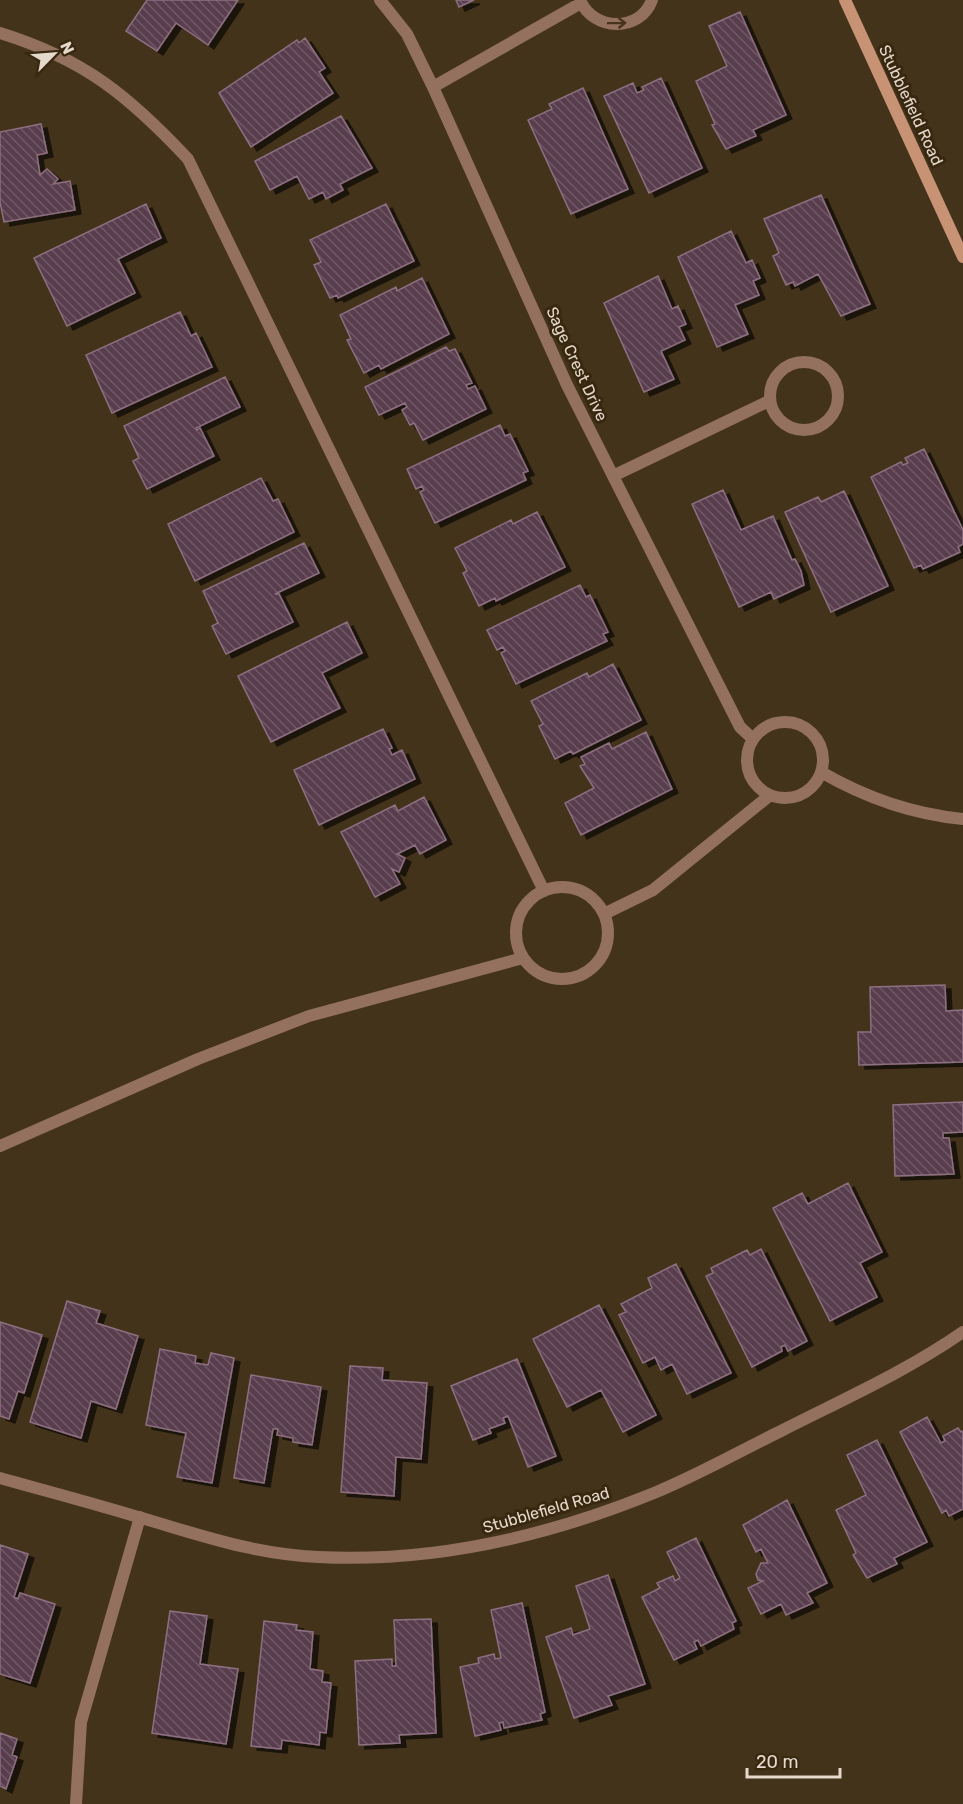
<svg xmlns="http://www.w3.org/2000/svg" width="963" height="1804" viewBox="0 0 963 1804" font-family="Rubik,sans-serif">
	<defs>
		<pattern id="building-back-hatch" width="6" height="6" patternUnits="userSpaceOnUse" patternTransform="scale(1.5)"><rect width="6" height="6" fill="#583d4e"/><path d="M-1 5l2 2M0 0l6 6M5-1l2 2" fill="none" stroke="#705866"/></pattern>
		<filter id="shadow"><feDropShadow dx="6" dy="4" stdDeviation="0" flood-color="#0009"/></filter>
	</defs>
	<rect width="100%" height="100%" fill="#44331b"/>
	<!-- building -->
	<path fill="url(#building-back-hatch)" stroke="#8d6f81" stroke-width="1.5" filter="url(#shadow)" d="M147 0H238L208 45 176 23 157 51 126 31Z
		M456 0H474L459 7Z
		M740 12 786 115 753 130 756 136 726 149 712 125 715 124 696 81 727 66 709 26Z
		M305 38 325 68 319 72 333 93 251 147 219 93 297 40 299 43Z
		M661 78 702 168 649 193 604 96 633 83 637 93 644 90 642 87Z
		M583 88 628 189 571 214 528 120 552 109 549 104Z
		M341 116 372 168 340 184 343 190 326 199 323 192 309 199 297 176 270 190 255 161Z
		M41 124 47 153 37 155 40 175 47 169 58 179 53 184 70 181 75 210 4 222 0 202V132Z
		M821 195 870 304 841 316 818 274 795 286 793 282 786 285 773 256 779 253 764 219Z
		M146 204 161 238 118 259 135 293 67 326 34 258Z
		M386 204 414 261 338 298 337 295 330 298 314 265 321 262 310 240Z
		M731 231 746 263 752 260 760 278 753 281 759 295 735 305 748 334 717 347 678 257Z
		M658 276 672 309 678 306 686 324 679 327 685 340 661 351 674 379 644 392 604 303Z
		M422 278 449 334 381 369 379 365 364 373 347 340 351 339 340 315 396 287 397 291Z
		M180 312 191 336 196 333 212 367 112 413 86 355Z
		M446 347 449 351 455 349 472 383 466 385 468 389 475 386 486 409 423 440 414 423 410 425 402 410 407 407 405 403 379 415 365 387Z
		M225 377 240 407 196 428 197 430 200 428 214 456 147 489 133 461 139 458 124 426Z
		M500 425 505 436 510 434 528 471 523 473 526 480 435 523 420 492 424 490 422 486 416 489 407 469Z
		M924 449 963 530V544L958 547 960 552 923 569 921 565 914 568 871 477 901 462 903 465 908 463 905 458Z
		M261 478 273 501 278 499 294 532 195 581 168 524Z
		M723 490 741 530 773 516 792 560 795 559 801 571 804 585 774 599 771 592 739 607 692 504Z
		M844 491 888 586 831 612 785 512 818 497 821 502Z
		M537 512 565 567 496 601 495 598 479 606 463 573 467 571 455 548 511 520 513 524Z
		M304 543 319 573 275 594H279L293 622 226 654 212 626 218 623 203 591Z
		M580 585 586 597 590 595 608 632 603 634 607 641 516 684 501 653 505 651 503 647 497 650 487 630Z
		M347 622 362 653 322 673 340 708 271 742 238 676Z
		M613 664 641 720 573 754 571 751 555 759 539 726 543 724 531 701 587 673 589 677Z
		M383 729 392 748 389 749 392 755 402 750 415 779 319 825 294 770Z
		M646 732 672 789 581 835 565 803 594 788 580 766 585 764 581 757 609 743 612 749Z
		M424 797 446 840 420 854 415 845 397 854 405 858 399 872 392 869 400 884 375 897 341 832 395 805 398 811Z
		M945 985 946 1011 963 1010V1062L859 1065 858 1032H871L870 987Z
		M963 1102V1132L943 1133V1138H949L954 1174 895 1176 893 1105Z
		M848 1183 882 1252 860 1263 877 1297 830 1321 773 1208 802 1193 808 1204Z
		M761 1249 807 1341 788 1351 785 1345 781 1347 782 1351 752 1367 706 1276 713 1273 711 1268 747 1250 750 1255Z
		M676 1264 731 1373 687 1394 672 1364 661 1370 655 1357 643 1363 619 1315 626 1312 621 1304 652 1288 648 1278Z
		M67 1301 100 1311 96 1323 138 1336 116 1409 91 1401 81 1438 30 1422Z
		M599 1305 656 1415 623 1432 601 1390 567 1407 533 1339Z
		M0 1322 42 1335 24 1393 18 1391 9 1419 0 1416Z
		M160 1349 196 1356 195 1363 208 1365 211 1353 234 1358 212 1483 177 1477 186 1433 146 1425Z
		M517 1359 556 1456 528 1467 508 1416 503 1418 505 1423 489 1429 491 1433 473 1440 451 1386Z
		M350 1366 383 1368 382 1380 427 1383 421 1459 396 1457 394 1496 341 1492Z
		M251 1375 321 1387 312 1445 293 1442V1438L277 1435 278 1429H273L264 1483 234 1478Z
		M927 1417 941 1443 945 1441 943 1436 958 1428 961 1432 963 1431V1509L949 1516 946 1510 942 1513 900 1432Z
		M877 1440 927 1542 894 1558 897 1564 867 1578 853 1555 856 1553 836 1510 866 1495 847 1455Z
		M787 1500 827 1583 807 1593 813 1603 786 1615 781 1604 761 1614 748 1588 763 1581 758 1580 756 1574 761 1563H768L761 1549 756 1552 743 1525Z
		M696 1538 736 1621 732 1623 734 1629 701 1646 698 1640 694 1642 697 1649 674 1660 642 1597 660 1588 657 1583 673 1576 675 1581 680 1578 667 1552Z
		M0 1545 28 1554 14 1597 18 1599 20 1593 55 1604 30 1683 0 1674Z
		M608 1575 645 1684 608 1696 612 1705 574 1718 546 1637 571 1628 573 1635 590 1629 576 1586Z
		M522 1603 545 1712 540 1714 542 1720 504 1728 503 1722 499 1723 501 1730 475 1736 460 1667 479 1663 478 1658 494 1654 495 1659 501 1658 491 1610Z
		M170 1611 207 1616 200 1664 238 1669 226 1744 152 1733Z
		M431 1619 436 1733 399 1735 400 1743 359 1745 355 1661 392 1659V1666H396L394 1620Z
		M264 1621 297 1625 296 1630 313 1632 310 1669 323 1671 322 1682 331 1683 326 1733 320 1732 319 1745 282 1740 281 1749 251 1746Z
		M0 1733 17 1739 12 1755 17 1757 6 1789 0 1786Z"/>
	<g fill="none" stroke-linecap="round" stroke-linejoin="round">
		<!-- lane -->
		<path stroke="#94715f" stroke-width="12" d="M0 1146 198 1059 309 1016 523 958"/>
		<!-- street -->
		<path stroke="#94715f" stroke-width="12" d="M380 0 407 34 433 87 567 385 740 727 753 739
			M580 0C593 31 640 33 652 0
			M0 33C84 59 129 96 188 159L544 891
			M433 87 581 3
			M770 396a34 34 0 1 1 68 0a34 34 0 1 1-68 0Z
			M613 476 769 401
			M747 760a38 38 0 1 1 76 0a38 38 0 1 1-76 0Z
			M821 772C866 798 911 814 963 819
			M516 933a46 46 0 1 1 92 0a46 46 0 1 1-92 0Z
			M604 914 653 890 769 796
			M0 1478C46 1491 92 1503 138 1517 201 1535 252 1554 318 1557 435 1563 546 1537 654 1493 698 1475 740 1451 783 1430 844 1399 907 1371 963 1332
			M76 1804 81 1722 140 1517"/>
		<!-- secondary -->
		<path stroke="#c89274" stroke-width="12" d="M845 0 963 257"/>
	</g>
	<!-- one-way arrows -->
	<defs><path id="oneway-shaft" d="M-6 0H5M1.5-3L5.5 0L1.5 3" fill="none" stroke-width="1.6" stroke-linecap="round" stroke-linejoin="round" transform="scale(1.5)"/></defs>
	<use stroke="#47331c" href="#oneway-shaft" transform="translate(617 23) rotate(-1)"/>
	<g text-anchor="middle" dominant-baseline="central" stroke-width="6" stroke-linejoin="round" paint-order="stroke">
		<!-- street labels -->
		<g font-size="16" fill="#e4d9cb" stroke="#392810">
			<text transform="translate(911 105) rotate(65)">Stubblefield Road</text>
			<text transform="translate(577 364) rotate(65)">Sage Crest Drive</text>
			<text transform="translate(546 1510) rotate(-16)">Stubblefield Road</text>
		</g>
	</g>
	<!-- north arrow -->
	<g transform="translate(54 54) rotate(65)" stroke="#392810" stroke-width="4.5" paint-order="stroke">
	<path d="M0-4.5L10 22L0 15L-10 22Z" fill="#e4d9cb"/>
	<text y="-9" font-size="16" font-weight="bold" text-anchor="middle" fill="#e4d9cb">N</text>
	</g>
	<!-- scale -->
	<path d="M747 1768v9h93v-9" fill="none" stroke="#e4d9cb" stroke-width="3"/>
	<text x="756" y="1768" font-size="18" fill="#e4d9cb" stroke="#392810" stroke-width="4.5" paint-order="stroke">20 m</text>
</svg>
